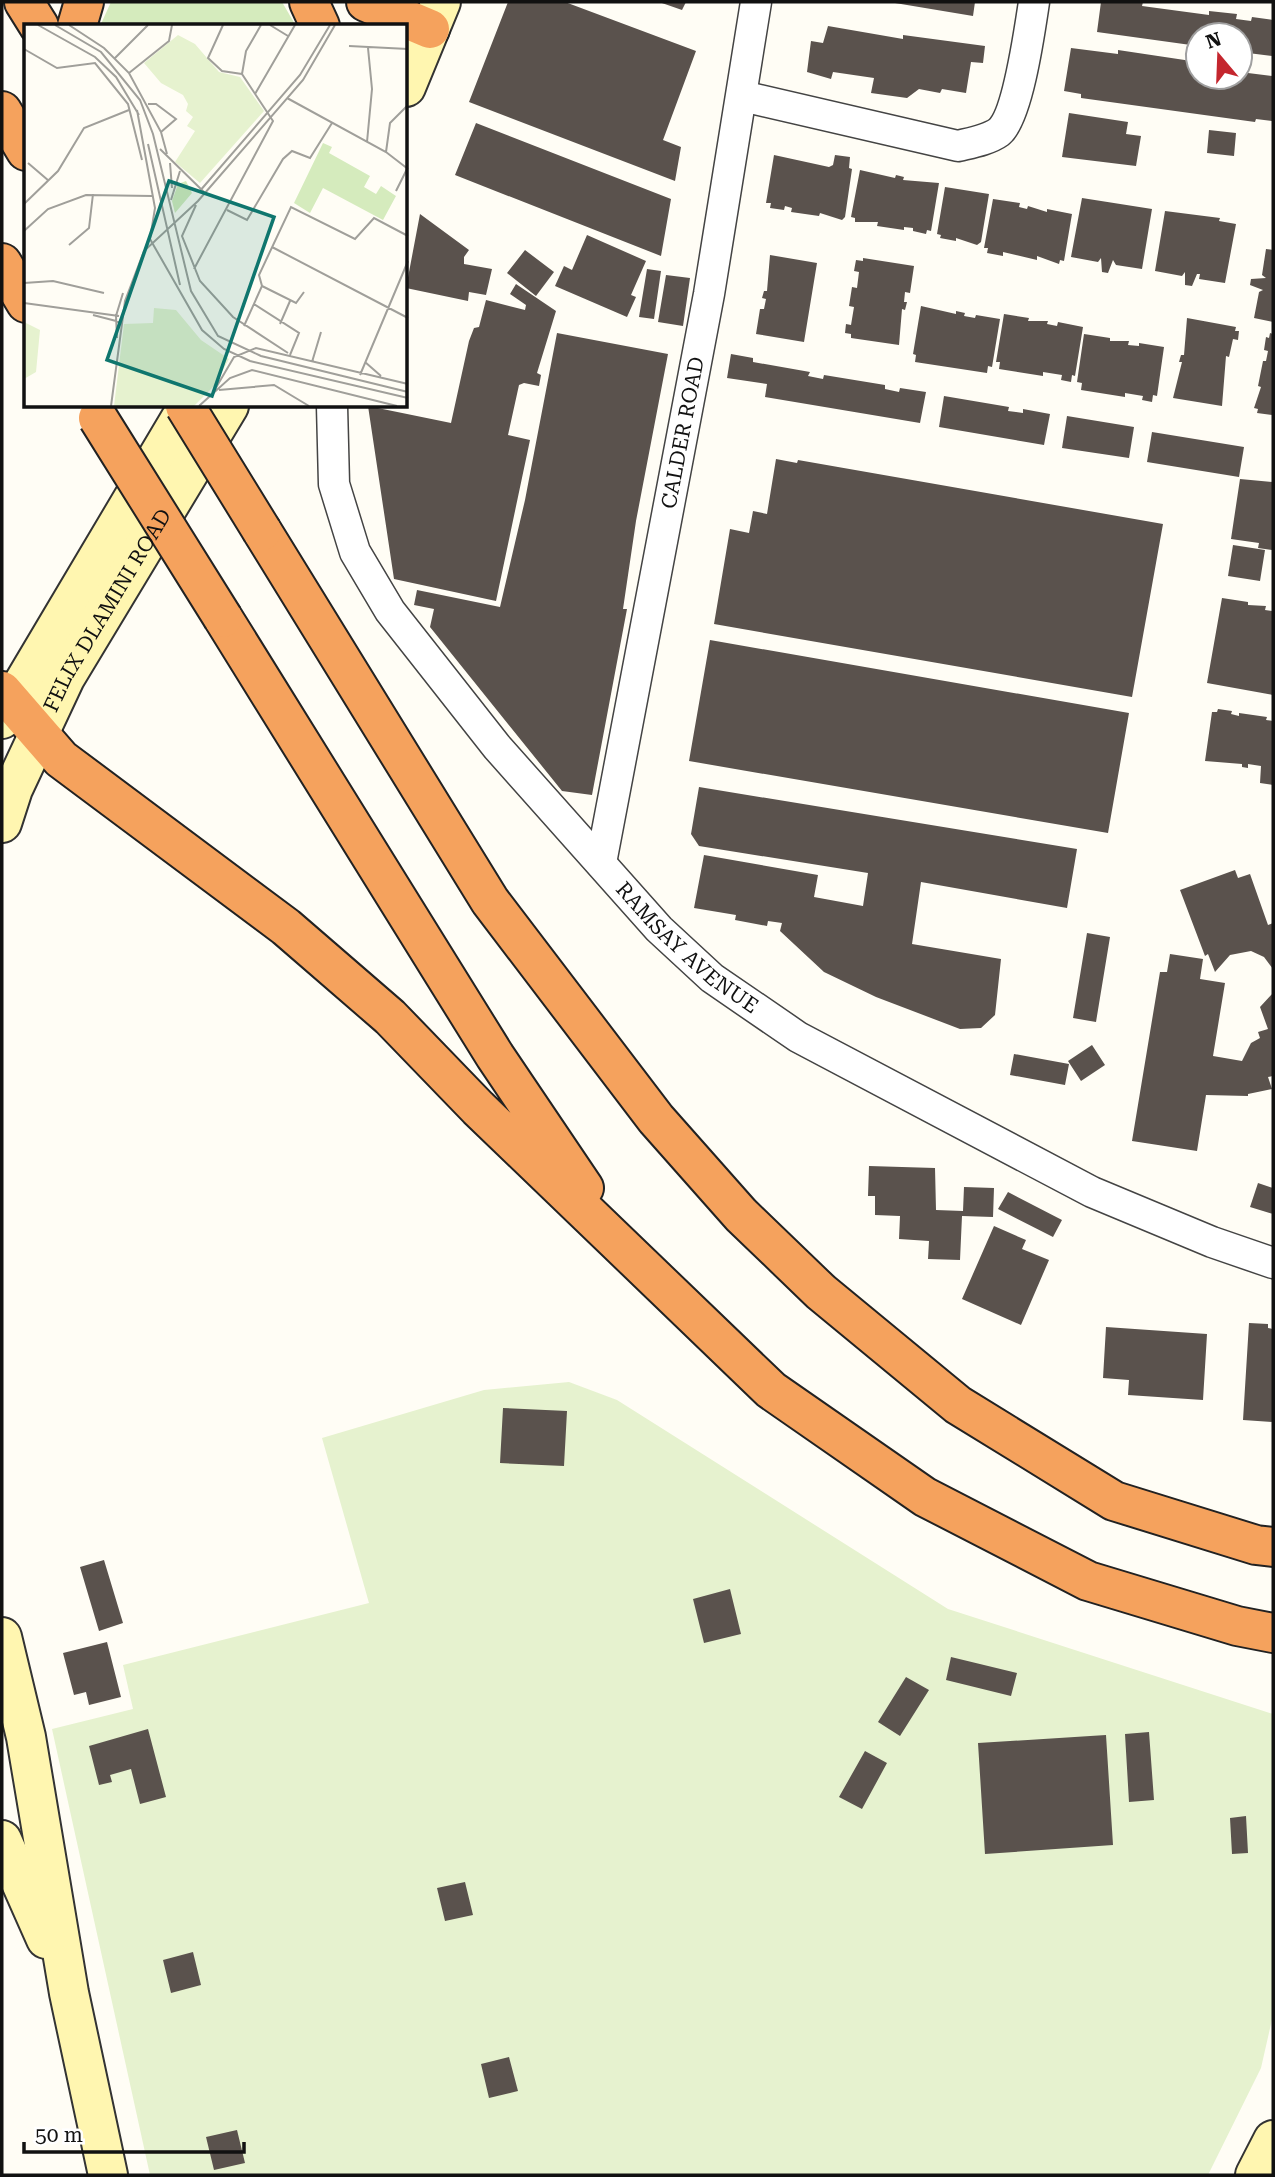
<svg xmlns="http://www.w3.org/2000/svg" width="1275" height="2177" viewBox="0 0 1275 2177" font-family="'Roboto Serif',serif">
	<rect width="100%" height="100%" fill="#fffdf5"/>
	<!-- green -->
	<path fill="#d5ebbd" d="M111 2H282L296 26H100Z"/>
	<!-- pitch -->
	<path fill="#e6f2cf" d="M569 1382 617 1400 948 1609 1273 1714V2015L1261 2068 1208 2175H150L52 1729 133 1709 123 1665 369 1603 322 1438 484 1390Z"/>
	<!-- building -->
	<path fill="#5a524d" d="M508 2H565L696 51 663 140 681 147 675 181 469 102Z
		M659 2H686L682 10Z
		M889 2H975L973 16Z
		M1101 2H1143L1142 6 1209 15V11L1237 14 1236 19 1251 21 1252 17 1273 20V56L1240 52V35H1198V46L1097 32Z
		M828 26 903 39V35L985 46 983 63 971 62 966 93 942 89 940 93 919 89 907 98 871 93 874 78 833 72 831 79 807 72 811 41 823 43Z
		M1071 48 1118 54V50L1198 62V77H1240V72L1273 76 1272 121 1256 119 1255 122 1081 98V94L1064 91Z
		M1069 113 1128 122 1126 134 1141 136 1136 166 1062 157Z
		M476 123 671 199 661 256 455 175Z
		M1209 130 1236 133 1234 156 1207 153Z
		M774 155 829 167 833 165 835 155 850 157 849 168 852 169 845 217 842 220 820 213 819 216 791 212 792 208 785 206 784 210 770 208 771 203H766Z
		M860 170 895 178 896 175 904 177 903 180 939 183 931 231 927 230 926 234 913 231V228L904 227V230L877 226 878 222H855V218L851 217Z
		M945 187 989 194 981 242 977 245 956 238V241L940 238 941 235 937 234Z
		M1082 198 1152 209 1142 269 1116 265 1113 260 1108 273 1102 272 1101 258 1098 262 1071 257Z
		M993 199 1020 203 1019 207 1027 209 1028 206 1047 212V209L1072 214 1064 261 1060 260 1059 264 1037 256V260L1003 252V256L987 253 988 248H984Z
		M1165 211 1220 218 1219 221 1236 224 1225 283 1199 279 1200 274H1197L1192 286 1185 285V272L1182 276 1155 271Z
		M420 214 469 250 464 257V264L492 269 486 295 469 292 468 301 406 288Z
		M587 235 646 261 631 295 636 297 627 317 555 286 564 266 572 270Z
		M1266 249 1273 250V322L1254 318 1259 292 1263 290 1250 285 1251 279 1266 278 1262 275Z
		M525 250 554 272 536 296 507 273Z
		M770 255 817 263 804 342 756 334 760 309H764L766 299 762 298 764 291H767Z
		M863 258 914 266 910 293 905 292 904 302H907L905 310 902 309 899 345 851 338V334L845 333 846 324 851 325 854 307 849 306 852 287 857 288 859 272 854 271 856 260 863 261Z
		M647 269 661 271 654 319 639 317Z
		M666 275 690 278 683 326 658 322Z
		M516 284 556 311 537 373 541 375 539 386 524 383 519 385 508 435 530 440 496 601 394 579 368 406 451 423 469 341 474 328 479 327 486 300 525 310 526 305 510 294Z
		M921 306 956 314V311L965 313 964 316 975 318 976 315 1000 319 992 367 988 366 987 373 915 362 916 355 913 354Z
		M1004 314 1029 318 1028 321H1048L1047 324 1057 326 1058 322 1083 327 1075 376 1072 375 1071 382 1061 380 1062 375 1043 372V376L999 369 1000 362H996Z
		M1187 318 1236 327 1235 331H1239L1238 340 1233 339 1229 357 1226 356 1222 406 1173 398 1182 362H1179L1181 355H1184Z
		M557 333 668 354 636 521 623 609H627L592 795 562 791 430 627 434 609 414 605 417 590 500 607 525 500Z
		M1270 333 1273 334V415L1257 413 1258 409 1254 408 1261 387 1258 386 1263 361H1266L1268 351 1264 350 1266 337 1269 338Z
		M1084 334 1110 338V341H1129L1128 345 1139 346V343L1164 347 1157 396 1153 395 1152 402 1142 400 1143 396 1125 393V397L1081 390 1082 383 1077 382Z
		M731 354 753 358V362L810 372 808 376 823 379 824 375 885 385V389L899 392 900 388 926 392 920 423 765 397 767 384 727 378Z
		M944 396 1009 407 1008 411 1023 413V409L1050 414 1044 445 939 427Z
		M1067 416 1134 427 1129 458 1062 448Z
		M1152 432 1244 447 1239 477 1147 462Z
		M776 459 797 463 798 460 1163 524 1132 697 714 624 730 529 749 533 753 511 767 514Z
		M1240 479 1273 482 1272 550 1258 548 1259 543 1231 539Z
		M1233 545 1265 550 1260 581 1228 576Z
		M1222 598 1248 602V605L1266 606 1265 610 1273 611V695L1207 683Z
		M710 640 1129 713 1108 833 689 761Z
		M1218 709 1232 711 1231 714 1239 716V713L1267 717 1266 720 1273 721V785L1260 783 1261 766 1248 764V768L1242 767V764L1205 761 1212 712H1217Z
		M699 787 1077 849 1067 908 921 882 912 944 1001 959 995 1015 981 1028 960 1029 876 997 824 972 780 931 782 923 768 921 767 926 735 920 736 915 694 908 704 855 818 875 814 897 863 906 868 873 699 846 691 834Z
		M1235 870 1238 878 1250 874 1268 925 1273 923V969L1264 957 1251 951 1230 955 1215 972 1208 954 1205 956 1180 890Z
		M1087 933 1110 937 1096 1022 1073 1018Z
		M1170 954 1203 959 1200 979 1225 983 1213 1056 1242 1061 1251 1043 1260 1038 1258 1032 1268 1029 1260 1007 1273 993V1076L1268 1077 1272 1089 1248 1094V1096L1206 1095 1197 1151 1132 1141 1160 972H1167Z
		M1092 1045 1105 1065 1081 1081 1068 1061Z
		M1014 1054 1069 1064 1065 1085 1010 1075Z
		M869 1166 935 1168 936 1210 963 1211 964 1187 994 1188 993 1217 962 1216 960 1260 928 1259 929 1241 899 1239 900 1216 875 1215V1196H868Z
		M1258 1183 1273 1188V1214L1250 1207Z
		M1008 1192 1062 1220 1053 1237 998 1209Z
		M994 1226 1026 1240 1022 1249 1049 1260 1021 1325 962 1299Z
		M1249 1323 1268 1324V1328L1273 1329V1422L1243 1420Z
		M1106 1327 1207 1334 1203 1400 1128 1395 1129 1380 1103 1378Z
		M503 1408 567 1411 564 1466 500 1463Z
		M104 1560 123 1623 99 1631 80 1567Z
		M730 1589 741 1634 704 1643 693 1599Z
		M107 1642 121 1697 89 1705 86 1692 74 1695 63 1653Z
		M951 1657 1017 1673 1011 1696 946 1680Z
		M906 1677 929 1690 900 1736 878 1722Z
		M148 1729 166 1797 140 1804 131 1769 110 1775 112 1782 99 1785 89 1746Z
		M1149 1732 1154 1800 1129 1802 1125 1734Z
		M1106 1735 1113 1845 985 1854 978 1743Z
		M865 1751 887 1763 862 1809 839 1797Z
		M1246 1816 1248 1853 1232 1854 1230 1818Z
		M465 1882 473 1915 445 1921 437 1888Z
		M193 1952 201 1985 171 1993 163 1960Z
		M509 2057 518 2091 489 2098 481 2064Z
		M237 2130 245 2163 214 2170 206 2137Z"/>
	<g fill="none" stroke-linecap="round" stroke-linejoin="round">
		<!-- street casing -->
		<g stroke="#444" stroke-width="33">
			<g id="street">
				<path d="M742 96 958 146C970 143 988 140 999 132 1018 116 1030 28 1034 2"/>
				<path id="s1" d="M332 406 334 484 355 552 390 611 497 747 659 929 712 978 798 1037 1092 1192 1212 1242 1273 1263"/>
				<path id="s2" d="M601 863 709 294 756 2"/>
			</g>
		</g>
		<!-- secondary casing -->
		<g stroke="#333" stroke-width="42">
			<g id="secondary">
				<path d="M406 87 441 2"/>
				<path d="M2 719 188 406"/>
				<path id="s3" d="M2 823 13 789 65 678 229 406"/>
				<path d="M2 1637 26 1737 69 1993 108 2175"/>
				<path d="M2 1840 46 1939"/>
				<path d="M1255 2175 1273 2140"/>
			</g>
		</g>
		<!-- highway casing -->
		<g stroke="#222" stroke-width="42">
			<path id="highway" d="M24 2 39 26
				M309 2 320 26
				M366 2 430 29
				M77 26 84 2
				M2 111 26 151
				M2 263 26 303
				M262 531 490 901 656 1119 741 1215 821 1292 958 1405 1114 1501 1256 1545 1273 1547
				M223 618 495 1056 584 1188
				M2 691 61 759 286 927 390 1017 478 1108 771 1390 925 1497 1088 1581 1237 1626 1273 1633"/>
		</g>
		<!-- street -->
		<use href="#street" stroke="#fff" stroke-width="30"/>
		<!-- secondary -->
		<use href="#secondary" stroke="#fff6b0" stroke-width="38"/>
		<!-- highway -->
		<use href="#highway" stroke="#f5a25d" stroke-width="38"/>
		<!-- highway-bridge casing -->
		<g stroke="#222" stroke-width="42" stroke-linecap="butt">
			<path id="highway-bridge" d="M185 406 262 531
				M98 418 223 618"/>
		</g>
		<!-- highway-bridge -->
		<use href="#highway-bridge" stroke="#f5a25d" stroke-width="38"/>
	</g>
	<g text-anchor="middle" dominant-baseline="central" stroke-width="7" stroke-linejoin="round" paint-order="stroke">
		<!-- street labels -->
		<g font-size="21" fill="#111" stroke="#fff">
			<text stroke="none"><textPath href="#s2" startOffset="438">CALDER ROAD</textPath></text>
			<text stroke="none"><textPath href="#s3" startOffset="238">FELIX DLAMINI ROAD</textPath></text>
			<text stroke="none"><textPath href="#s1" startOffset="668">RAMSAY AVENUE</textPath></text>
		</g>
	</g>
	<!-- overview -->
	<g transform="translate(24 24)">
		<rect width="383" height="383" fill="#fffdf5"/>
		<path d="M299 119 308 123 305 129 346 152 340 163 352 170 357 162 372 172 359 196 299 164 286 189 270 179ZM162 157 168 169 151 189 148 177 154 160Z" fill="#d5ebbd"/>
		<path d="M154 11 171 20 195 48 216 53 240 87 176 159 151 138 171 107 163 102 169 93 162 87 164 80 159 71 137 59 120 39ZM130 284 152 286 177 316 205 335 190 362 170 382H90L100 300 129 299ZM0 298 16 306 12 348 0 355Z" fill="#e6f2cf"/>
		<path fill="none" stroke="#a09f9a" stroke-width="2" d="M14 1 71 33 92 53 115 91M31 1 77 28 116 76 129 110 167 267 194 312 237 332 384 368M45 1 80 24 105 49 137 108 143 130M199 1 184 34 198 47 218 50M246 1 264 12M325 22 384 25M0 25 33 44 71 39 104 80 118 136M91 34 124 1M105 49 145 17 148 1M231 70 271 1M263 74 362 128 384 145M124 80H132L152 95 137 108M113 86 131 184 126 215 178 306 200 325 226 337 384 374M343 118 348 65 344 24M124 120 156 261M136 125 181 169M362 128 366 99 384 81M4 139 25 157M146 139 148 164M372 167 383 145M175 168 276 51 306 1M147 176 156 147M0 180 34 147 60 104 105 86M172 181 158 212 176 257 209 293 264 329M203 186 223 196 259 135 268 127 286 134 308 99M0 207 24 185 62 171 128 172M45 221 65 204 69 170M248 223 384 294M170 245 249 97 218 50 222 27 237 1M0 259 29 257 80 269M238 262 272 279 280 268M0 279 95 292M230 280 275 309 266 331M69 291 96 298M256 300 266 277M220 302 238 262 235 251 267 183 331 215 350 194 384 212M93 314 92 292 99 269M288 338 297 308M341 338 357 352M336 351 384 237M195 366 250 361 285 382M190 367 210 333 232 324 384 360M87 382 101 277 120 227 174 177 279 56 311 1M175 382 206 354 228 346 373 382"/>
		<path fill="#0f766e" fill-opacity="0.15" stroke="#0f766e" stroke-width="3.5" d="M145 157 250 193 188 372 83 336Z"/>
		<rect width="383" height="383" fill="none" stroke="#111" stroke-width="3.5"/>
	</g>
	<!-- border -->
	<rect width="1275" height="2177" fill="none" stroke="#111111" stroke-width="7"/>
	<!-- north arrow -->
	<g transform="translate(1219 56) rotate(341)"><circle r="33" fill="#ffffff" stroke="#a0a0a0" stroke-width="2"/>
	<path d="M0-5L12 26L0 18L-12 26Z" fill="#c4262e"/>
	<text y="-10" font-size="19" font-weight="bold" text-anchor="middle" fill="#111111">N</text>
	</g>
	<!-- scale -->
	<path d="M24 2142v10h220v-10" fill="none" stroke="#111111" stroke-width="3.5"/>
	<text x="35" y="2142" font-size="21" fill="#111111" stroke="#ffffff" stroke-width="5" paint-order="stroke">50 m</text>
</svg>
